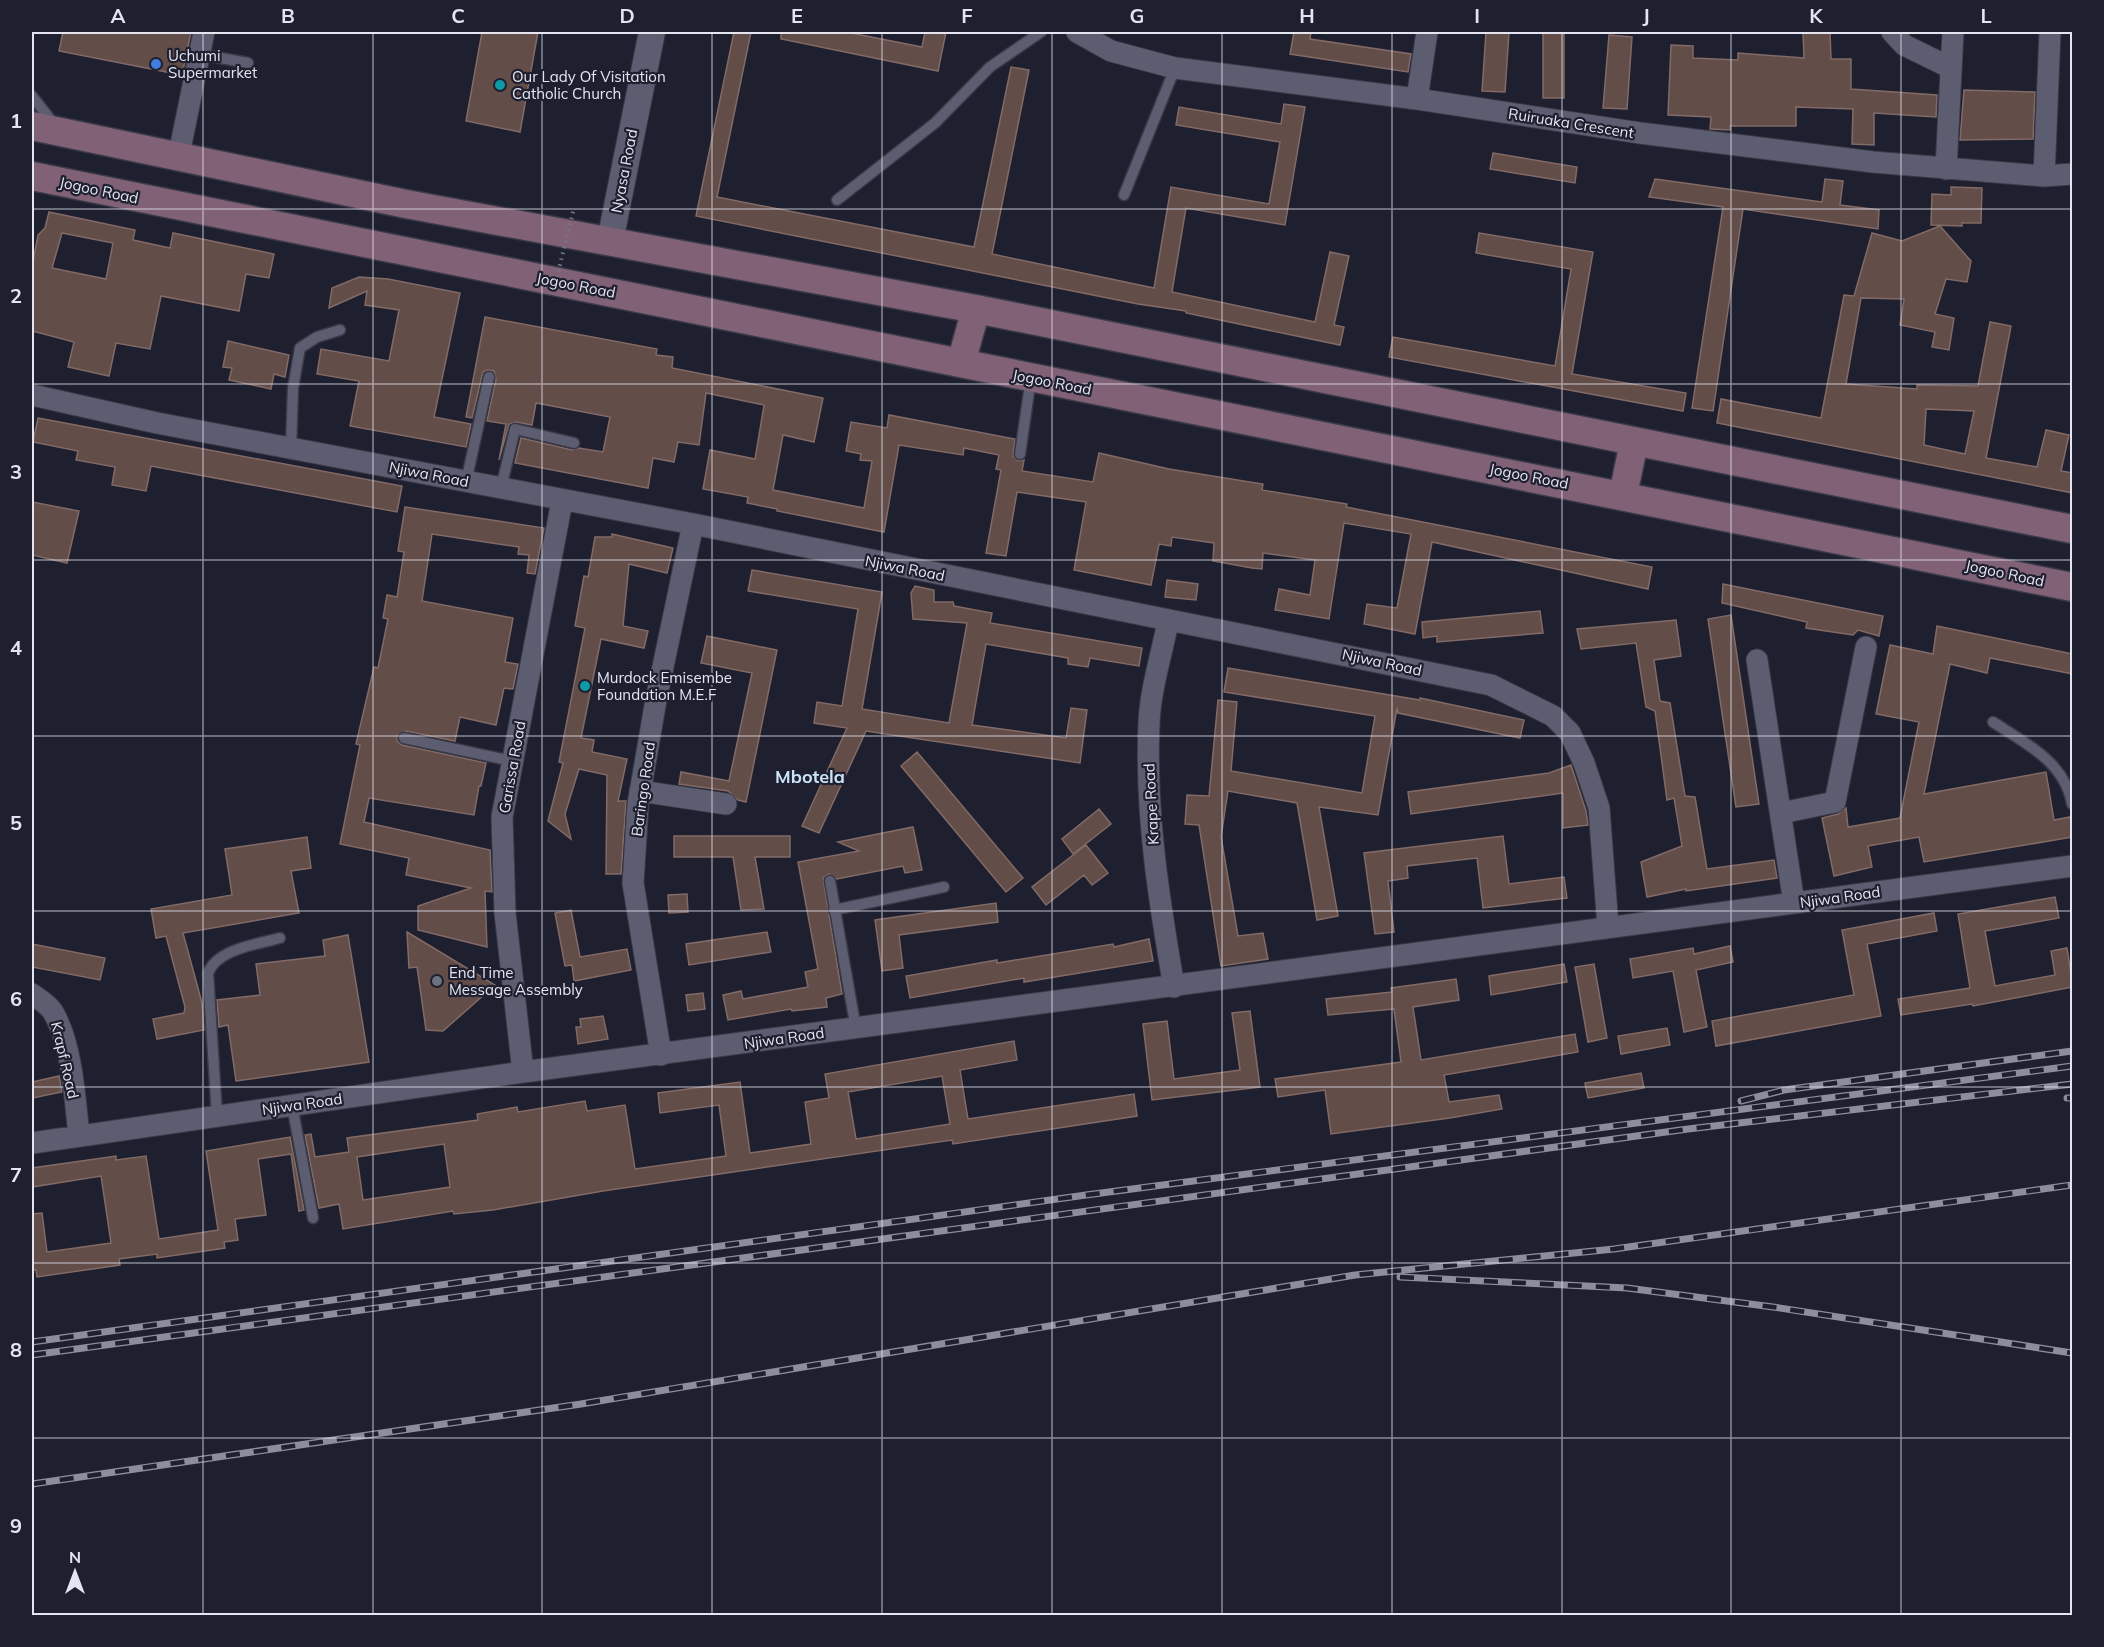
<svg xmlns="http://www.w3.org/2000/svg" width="2104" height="1647" viewBox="0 0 2104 1647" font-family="Mulish,sans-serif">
	<rect width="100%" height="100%" fill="#1e1f2f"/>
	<!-- building -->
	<path fill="#634d49" stroke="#826a66" stroke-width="1.5" fill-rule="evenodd" d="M63 32H191L182 75 59 51Z
		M482 32H538L520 132 466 121Z
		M734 32H751L717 197 974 247 1011 67 1029 70 992 254 1154 288 1171 187 1269 204 1280 142 1176 125 1179 107 1281 124 1284 104 1305 107 1285 225 1186 208 1172 292 1315 322 1330 252 1349 256 1334 325 1344 327 1340 345 1186 313V311L1138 304 696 216Z
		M781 32H846L922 47 925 32H946L938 71 781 39Z
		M1294 32H1311L1310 39 1411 54 1408 72 1290 54Z
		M1486 32H1509L1505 92 1482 91Z
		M1543 32H1564V98H1543Z
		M1803 32H1830L1831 59H1851V89L1937 95 1936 117 1874 113V145L1852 144 1853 109 1796 107V126H1730V130L1710 129 1711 117 1668 115 1671 45 1693 46V58L1738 60V53L1804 58Z
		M1609 35 1632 37 1627 109 1603 108Z
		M1964 90 2035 92 2033 139 1960 140Z
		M1493 153 1577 167 1575 183 1490 169Z
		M1655 179 1822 202 1825 179 1843 181 1840 205 1879 210 1878 229 1743 209 1713 411 1692 408 1723 207 1649 197Z
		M1951 187 1982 188 1981 223H1962V226L1931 225 1932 194 1951 195Z
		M49 212 135 230 133 240 170 248 173 233 274 254 269 278 246 274 239 311 161 296 150 349 116 343 109 376 68 367 74 342 32 331V267L38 235 45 228ZM62 233 113 243 106 279 52 268Z
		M1940 226 1971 261 1967 282 1946 279 1935 314 1954 318 1949 350 1932 347 1935 332 1900 325 1904 299 1861 298 1846 384 1917 389V385L1978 386 1990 322 2011 326 1986 458 2037 467 2046 430 2069 435 2061 471 2073 473V493L1717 423 1721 399 1821 418 1844 295 1854 296 1872 233 1902 241ZM1926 409 1974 411 1965 454 1924 445Z
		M1479 233 1593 252 1572 374 1686 393 1683 411 1389 357 1393 337 1555 366 1571 269 1476 253Z
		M359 277 388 279 460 293 434 417 471 424 466 447 350 426 359 381 317 374 321 349 389 361 399 310 365 305 367 291 329 308 332 288Z
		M485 317 657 349 656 355 673 357 672 368 823 398 814 442 783 435 773 490 864 508 872 461 860 460 861 454 846 451 851 422 887 428 889 415 1015 439 1013 456 1018 461 1024 460 1022 471 1093 482 1099 453 1169 469 1263 484 1262 490 1347 504 1346 507 1652 567 1648 589 1432 542 1415 634 1364 624 1367 604 1397 608 1411 534 1344 523 1329 619 1275 610 1279 589 1310 595 1315 560 1263 553 1262 569 1252 568 1213 561 1214 543 1172 537 1171 546 1159 544 1151 585 1074 570 1086 502 1017 492 1006 556 986 553 1001 470 996 469 999 455 964 448 963 455 899 445 884 532 777 511V509L747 503 748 497 703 489 710 450 755 459 764 405 706 393 699 445 678 442 674 462 653 458 648 488 515 463 521 438 572 450 579 448 603 452 610 417 536 403 532 425 516 422 509 424 499 460 506 424 487 421 496 379 494 371 487 370 483 372 472 418 466 417Z
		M228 341 289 355 285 377 274 374 271 389 229 380 232 368 223 367Z
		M38 418 402 486 397 512 151 466 146 491 112 485 115 467 76 460 78 451 33 442Z
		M32 502 79 511 67 563 32 555Z
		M405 507 544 528 535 574 527 573 529 555 518 554 519 547 432 534 422 601 513 618 505 662 518 664 513 689 504 688 496 725 460 717 455 741 406 731 397 736V741L402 745 486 763 481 786H479L474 815 369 798 364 822 490 850 492 892 485 891 487 947 418 930V906L471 888 406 875 409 858 340 844 360 745 356 744 374 667 378 668 388 619 383 618 387 595 397 597 404 552 398 551Z
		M612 534 673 548 667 573 629 564 623 626 648 631 644 648 601 639 581 738 594 740 592 752 627 759 618 801H626L621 874H606L607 775 579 769 565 814 571 839 548 821 563 763 559 762 585 628 575 626 584 576 588 577 595 537H612Z
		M752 570 882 592 862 709 949 723 967 623 913 619 911 593 915 586 934 590V602H953L954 606 992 613 990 623 1142 648 1139 666 1090 658 1088 667 1068 664V658L986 644 972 725 1066 738 1071 708 1087 710 1080 763 866 731 819 833 802 826 847 728 814 723 817 702 842 706 858 609 748 591Z
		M1167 580 1198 584 1196 600 1165 597Z
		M1723 584 1883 616 1879 636 1858 630 1853 635 1806 628 1807 622 1722 603Z
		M1540 611 1543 633 1437 642V636L1423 638 1422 622Z
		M1731 615 1759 804 1736 807 1708 619Z
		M1676 620 1681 656 1654 660 1660 701 1670 703 1685 796 1695 797 1707 869 1774 860 1777 878 1686 891V889L1647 897 1641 862 1682 846 1674 798 1667 800 1655 711 1646 707 1636 643 1581 649 1577 629Z
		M1937 626 2073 654V674L1990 658 1987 673 1950 664 1924 794 2046 772 2054 820 2070 817 2073 837 1924 862 1919 837 1868 846 1872 867 1834 876 1822 818 1838 814 1846 808 1848 827 1900 818 1919 722 1876 714 1890 645 1933 654Z
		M707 636 777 650 746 802 738 800 728 791 679 784 681 772 729 781 752 673 701 663Z
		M1228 668 1420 700V698L1524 720 1520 738 1398 713 1397 708 1378 815 1319 807 1338 916 1317 920 1297 803 1228 791 1221 837 1238 936 1263 933 1268 959 1221 966 1199 825 1185 824 1187 795 1209 796 1218 700 1237 702 1231 771 1362 793 1375 716 1224 692Z
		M917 752 1023 878 1006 892 901 766Z
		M1571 765 1586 811 1588 825 1563 828V793L1411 814 1408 792 1549 773Z
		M1099 809 1111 824 1073 854 1062 839Z
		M913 827 922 870 905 873 903 866 837 879 829 874 823 878 842 994 826 998 827 1007 792 1011 791 1009 728 1020 723 995 741 991 743 999 808 987 805 972 818 969 798 862 859 851 838 842Z
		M674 836H790V857H755L764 909 741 910 733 857H674Z
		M1503 836 1509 884 1564 877 1567 898 1483 908 1477 858 1407 866 1408 878 1388 881 1394 932 1375 934 1364 853Z
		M307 837 311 868 291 871 299 913 183 933 202 1003 204 1030 157 1039 153 1019 184 1013 185 1007 166 936 156 938 151 909 232 895 225 849Z
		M1086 845 1108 873 1092 885 1084 875 1046 905 1032 887Z
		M687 894 688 912 669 913 668 895Z
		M2055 897 2059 918 1985 931 1995 986 2055 975 2051 951 2067 948 2073 987 1973 1006 1972 1004 1901 1015 1898 999 1970 988 1958 914Z
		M996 903 998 922 899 935 903 968 882 971 875 920Z
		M571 910 580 957 627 949 631 970 574 981 572 965 565 966 555 913Z
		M1934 913 1937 931 1867 944 1881 1016 1716 1046 1712 1021 1854 995 1842 930Z
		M407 932 495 985 443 1031 426 1030 417 967 409 968Z
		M767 932 771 952 689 965 686 944Z
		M348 935 369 1062 236 1081 228 1025 219 1027 217 1000 260 995 256 964 325 956 323 940Z
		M1149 939 1153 961 1024 982V978L910 998 906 976 997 960V963L1113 944 1114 947Z
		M32 944 105 958 100 980 32 967Z
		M1730 946 1733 962 1696 970 1707 1027 1684 1032 1673 971 1633 978 1630 959 1693 948 1694 954Z
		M1564 964 1567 982 1491 995 1489 976Z
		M1594 964 1607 1038 1588 1042 1575 967Z
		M1456 979 1459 1000 1413 1007 1421 1060 1575 1034 1578 1052 1444 1075 1449 1102 1499 1095 1502 1109 1450 1118 1331 1134 1325 1090 1278 1097 1275 1079 1401 1062 1394 1009 1328 1015 1326 999 1392 992 1391 988Z
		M703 993 705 1009 688 1011 686 995Z
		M1250 1011 1260 1087 1152 1100 1143 1024 1167 1021 1174 1079 1240 1070 1232 1013Z
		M603 1016 608 1039 578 1044 576 1027H581L580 1019Z
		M1667 1028 1670 1045 1621 1054 1618 1036Z
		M1014 1041 1017 1060 960 1070 968 1119 1134 1094 1137 1116 953 1144 952 1140 603 1191 493 1210 454 1214 453 1211 343 1229 339 1204 319 1208 305 1135 311 1134 315 1157 349 1152 347 1138 478 1120 477 1114 517 1107 518 1112 585 1101 587 1111 625 1105 635 1169 726 1156 719 1105 660 1113 658 1093 740 1082 750 1153 811 1144 805 1102 829 1098 825 1074ZM942 1076 950 1124 856 1139 848 1092ZM444 1144 450 1187 363 1200 357 1157Z
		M1641 1073 1644 1088 1588 1098 1585 1083Z
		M59 1076 62 1092 32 1098V1082Z
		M290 1137 304 1210 299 1211 291 1154 258 1159 266 1215 235 1219 238 1240 224 1242 225 1248 157 1258V1254L119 1259 120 1265 37 1277 36 1270H32V1214L42 1213 47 1252 111 1243 101 1176 32 1187V1168L116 1156V1160L146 1156 159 1239 218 1230 206 1151Z"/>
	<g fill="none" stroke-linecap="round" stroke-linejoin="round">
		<!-- service casing -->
		<g stroke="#393947" stroke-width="13">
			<path id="service" d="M199 54 248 63
				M32 96 54 124
				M1124 195 1175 68
				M837 200 935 123 990 67 1041 32
				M291 447 293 388 300 348 317 337 340 330
				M1020 454 1031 378
				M466 482 489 377
				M501 488 515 429 574 443
				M1993 722C2025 743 2065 762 2072 804
				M404 738 512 761
				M830 881 856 1029
				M834 910 944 887
				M292 1105 313 1218
				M217 1116 208 973C217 949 258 944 280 938"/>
		</g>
		<!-- minor casing -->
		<g stroke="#393947" stroke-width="23">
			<path id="minor" d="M1077 32 1111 51 1175 68 1417 99 1640 133 1873 162 2044 176 2072 174
				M1892 32 1904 45 1951 68
				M1417 99 1427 32
				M178 159 204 32
				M1946 169 1953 32
				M2044 176 2050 32
				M32 395 157 423 693 524 1491 685 1553 716 1570 733 1584 763 1599 808 1608 927
				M1168 621C1162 654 1150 690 1149 724 1145 813 1159 900 1174 987
				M1757 660 1794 903
				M640 791 726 804
				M1781 813 1835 802 1866 647
				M32 994C39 999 48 1004 53 1012 72 1044 75 1099 79 1136
				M661 1055 633 883 638 804 656 700 693 524
				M523 1072 505 913 502 817 562 501
				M32 1143 523 1072 2072 866"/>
		</g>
		<!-- tertiary casing -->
		<g stroke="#393947" stroke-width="28">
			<path id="tertiary" d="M610 241 652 32"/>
		</g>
		<!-- secondary casing -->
		<g stroke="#393947" stroke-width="31">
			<path id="secondary" d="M32 126 406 204 976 309 2072 529
				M32 176 2072 587
				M961 363 976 309
				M1623 495 1634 442"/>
		</g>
		<!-- service -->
		<use href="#service" stroke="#5c5d70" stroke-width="10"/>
		<!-- minor -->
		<use href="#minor" stroke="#5c5d70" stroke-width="21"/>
		<!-- tertiary -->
		<use href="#tertiary" stroke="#5c5d70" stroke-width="26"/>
		<!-- secondary -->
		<use href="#secondary" stroke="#806176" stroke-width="28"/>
		<!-- rail casing -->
		<g stroke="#8d8d9b" stroke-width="7">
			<path id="rail" d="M2067 1098H2072
				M1741 1101 1784 1090 2072 1051
				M1400 1277 1627 1288 1773 1307 2072 1353
				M32 1342 1086 1195 2072 1066
				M32 1355 1688 1129 2072 1084
				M32 1484 581 1404 1355 1275 1614 1249 2072 1185"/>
		</g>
		<!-- rail -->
		<use href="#rail" stroke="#1e1f2f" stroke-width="4.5" stroke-dasharray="14" stroke-linecap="butt"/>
		<!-- path-bridge -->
		<path stroke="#777886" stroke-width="4" stroke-dasharray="1.5 4.5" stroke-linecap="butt" d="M554 289 574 208"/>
	</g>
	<!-- grid -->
	<path fill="none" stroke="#e5e5f1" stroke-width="1.5" stroke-opacity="0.55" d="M203 32V1616M373 32V1616M542 32V1616M712 32V1616M882 32V1616M1052 32V1616M1222 32V1616M1392 32V1616M1562 32V1616M1731 32V1616M1901 32V1616M32 209H2072M32 384H2072M32 560H2072M32 736H2072M32 911H2072M32 1087H2072M32 1263H2072M32 1438H2072"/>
	<!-- markers -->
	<circle fill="#3f7fe0" stroke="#1e1f2f" stroke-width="2" cx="156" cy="64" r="6"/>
	<g fill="#0f9aa8" stroke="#1e1f2f" stroke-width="2">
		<circle cx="500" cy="85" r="6"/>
		<circle cx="585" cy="686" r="6"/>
	</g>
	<circle fill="#6b7280" stroke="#1e1f2f" stroke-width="2" cx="437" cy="981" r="6"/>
	<g text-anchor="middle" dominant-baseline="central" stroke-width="4.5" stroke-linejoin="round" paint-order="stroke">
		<!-- poi labels -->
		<g font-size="15" fill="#e5e5f1" stroke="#1e1f2f" text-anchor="start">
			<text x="168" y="55">Uchumi<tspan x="168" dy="17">Supermarket</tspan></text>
			<text x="512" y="76">Our Lady Of Visitation<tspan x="512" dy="17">Catholic Church</tspan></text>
			<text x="597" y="677">Murdock Emisembe<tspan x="597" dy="17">Foundation M.E.F</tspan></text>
			<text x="449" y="972">End Time<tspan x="449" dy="17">Message Assembly</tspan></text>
		</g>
		<!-- street labels -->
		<g font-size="15" fill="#e5e5f1" stroke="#1e1f2f">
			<text transform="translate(1571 123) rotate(9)">Ruiruaka Crescent</text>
			<text transform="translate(624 171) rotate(-79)">Nyasa Road</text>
			<text transform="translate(99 190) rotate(12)">Jogoo Road</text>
			<text transform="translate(576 285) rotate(11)">Jogoo Road</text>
			<text transform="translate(1052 382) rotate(11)">Jogoo Road</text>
			<text transform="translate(429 474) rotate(11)">Njiwa Road</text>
			<text transform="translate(1529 476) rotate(11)">Jogoo Road</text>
			<text transform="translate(905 568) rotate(11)">Njiwa Road</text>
			<text transform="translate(2005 573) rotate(12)">Jogoo Road</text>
			<text transform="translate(1382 662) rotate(12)">Njiwa Road</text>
			<text transform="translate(512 767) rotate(-80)">Garissa Road</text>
			<text transform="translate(643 789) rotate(-82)">Baringo Road</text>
			<text transform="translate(1151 804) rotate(-93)">Krape Road</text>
			<text transform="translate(1840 897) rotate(-8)">Njiwa Road</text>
			<text transform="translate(784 1038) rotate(-8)">Njiwa Road</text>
			<text transform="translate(65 1060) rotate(77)">Krapf Road</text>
			<text transform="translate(302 1104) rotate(-8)">Njiwa Road</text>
		</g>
		<!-- quarter labels -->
		<g font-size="18" font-weight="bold" fill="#cbe3f9" stroke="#1e1f2f">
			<text x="810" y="776">Mbotela</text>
		</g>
	</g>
	<!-- border -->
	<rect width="2104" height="1647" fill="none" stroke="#1e1f2f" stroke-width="66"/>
	<!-- north arrow -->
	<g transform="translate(75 1572)" stroke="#1e1f2f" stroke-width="4.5" paint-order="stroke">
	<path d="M0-4.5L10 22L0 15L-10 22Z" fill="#e5e5f1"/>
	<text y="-9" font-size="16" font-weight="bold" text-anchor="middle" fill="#e5e5f1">N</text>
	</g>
	<rect x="33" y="33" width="2038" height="1581" fill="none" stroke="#e5e5f1" stroke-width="2"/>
	<g font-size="20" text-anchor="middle" font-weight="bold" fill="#e5e5f1">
		<text x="118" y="23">A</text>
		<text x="288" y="23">B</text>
		<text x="458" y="23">C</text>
		<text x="627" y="23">D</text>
		<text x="797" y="23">E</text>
		<text x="967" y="23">F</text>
		<text x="1137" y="23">G</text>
		<text x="1307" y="23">H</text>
		<text x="1477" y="23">I</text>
		<text x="1646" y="23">J</text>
		<text x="1816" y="23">K</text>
		<text x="1986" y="23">L</text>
		<text x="16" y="128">1</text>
		<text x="16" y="303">2</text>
		<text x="16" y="479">3</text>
		<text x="16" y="655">4</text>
		<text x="16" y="830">5</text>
		<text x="16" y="1006">6</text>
		<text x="16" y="1182">7</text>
		<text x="16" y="1357">8</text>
		<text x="16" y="1533">9</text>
	</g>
</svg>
